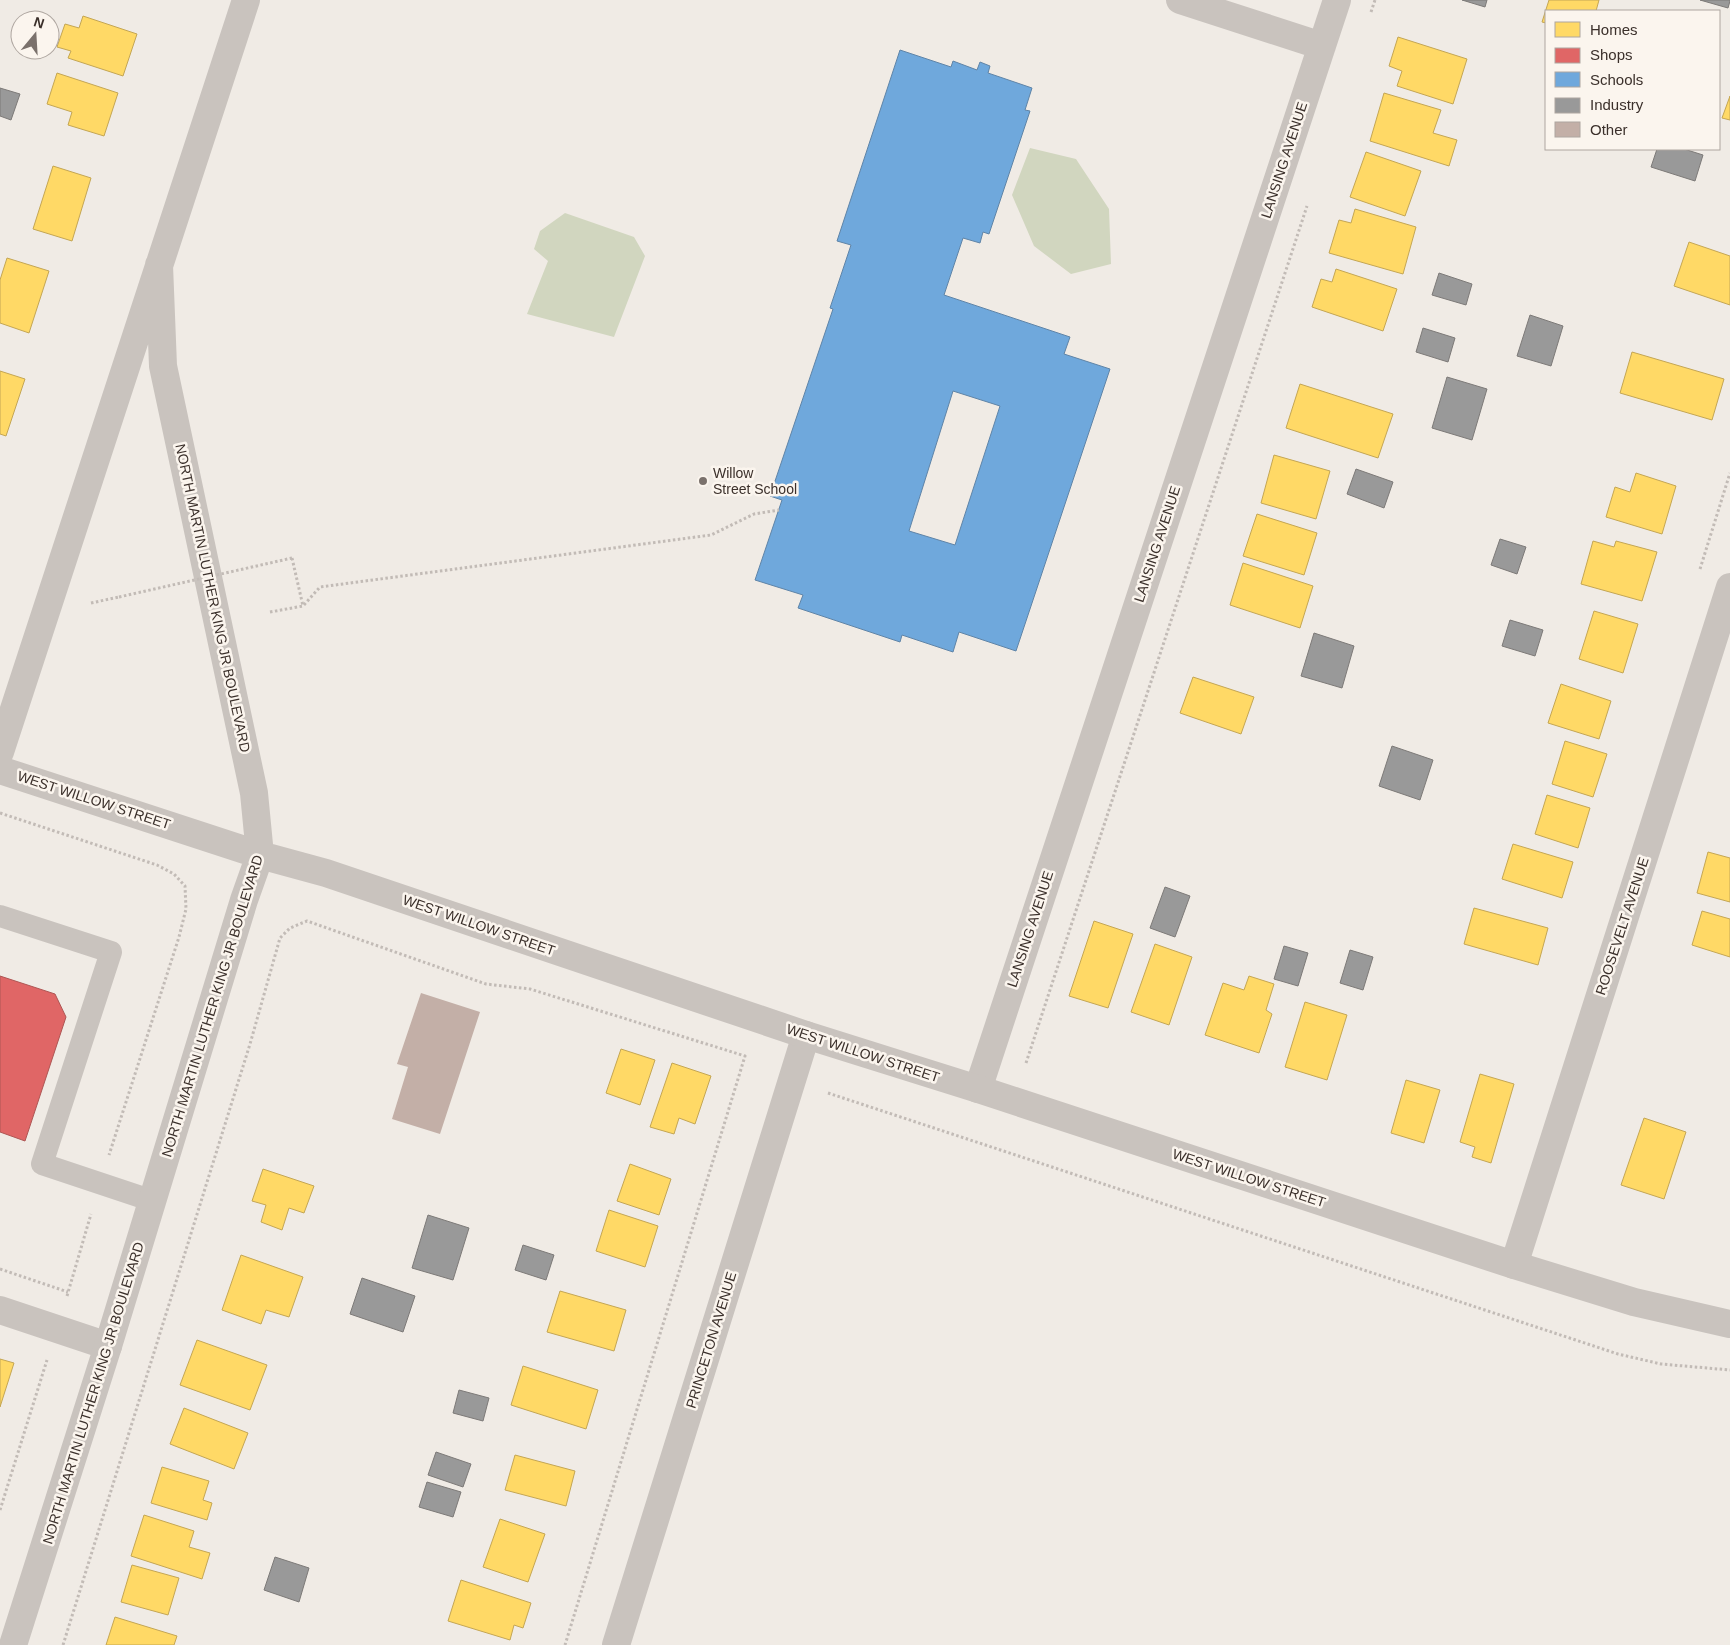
<svg xmlns="http://www.w3.org/2000/svg" width="1730" height="1645" viewBox="0 0 1730 1645" font-family="Arial,sans-serif">
	<rect width="100%" height="100%" fill="#f0ebe5"/>
	<!-- green -->
	<path fill="#d1d6bf" d="M1030 148 1076 159 1109 209 1111 264 1071 274 1034 246 1012 195Z
		M565 213 634 237 645 256 614 337 527 314 548 261 534 249 540 231Z"/>
	<!-- homes -->
	<path fill="#ffd966" stroke="#c4a654" d="M1549 0H1599L1596 11H1546V23L1542 22Z
		M83 16 137 34 123 76 68 58 71 51 57 47 65 24 79 28Z
		M1398 37 1467 59 1453 104 1397 86 1402 71 1389 66Z
		M57 73 118 93 104 136 68 125 72 112 47 104Z
		M1384 93 1441 110 1433 133 1457 140 1449 166 1370 141Z
		M1730 96V120L1722 118Z
		M1366 152 1421 171 1405 216 1350 197Z
		M53 166 91 178 72 241 33 229Z
		M1355 209 1416 227 1403 274 1329 253 1339 220 1351 223Z
		M1689 242 1730 256V305L1674 286Z
		M7 258 49 271 29 333 0 323V280Z
		M1336 269 1397 289 1383 331 1312 307 1321 279 1332 282Z
		M1632 352 1724 379 1712 420 1620 393Z
		M0 371 25 379 6 436 0 434Z
		M1300 384 1393 414 1378 458 1286 428Z
		M1274 455 1330 471 1316 519 1261 503Z
		M1636 473 1676 486 1662 534 1606 517 1615 487 1630 492Z
		M1257 514 1317 533 1304 575 1243 556Z
		M1593 541 1614 547 1616 541 1657 552 1642 601 1581 584Z
		M1243 563 1313 586 1300 628 1230 605Z
		M1594 611 1638 624 1623 673 1579 659Z
		M1193 677 1254 697 1241 734 1180 713Z
		M1561 684 1611 701 1599 739 1548 723Z
		M1565 741 1607 754 1593 797 1552 784Z
		M1547 795 1590 808 1578 848 1535 834Z
		M1513 844 1573 862 1562 898 1502 879Z
		M1708 852 1730 858V902L1697 893Z
		M1474 908 1548 928 1538 965 1464 944Z
		M1702 911 1730 919V957L1692 945Z
		M1094 921 1133 934 1108 1008 1069 996Z
		M1155 944 1192 957 1169 1025 1131 1012Z
		M1249 976 1274 984 1266 1010 1272 1014 1259 1053 1205 1035 1223 983 1244 990Z
		M1305 1002 1347 1015 1327 1080 1285 1067Z
		M621 1049 655 1060 640 1105 606 1093Z
		M672 1063 711 1076 695 1124 679 1118 674 1134 650 1127Z
		M1480 1074 1514 1084 1491 1163 1472 1157 1475 1147 1460 1142Z
		M1406 1080 1440 1090 1424 1143 1391 1133Z
		M1644 1118 1686 1132 1664 1199 1621 1185Z
		M630 1164 671 1179 659 1215 617 1201Z
		M263 1169 314 1186 304 1213 289 1208 282 1230 261 1222 266 1205 252 1201Z
		M609 1210 658 1226 645 1267 596 1251Z
		M241 1255 303 1277 289 1317 266 1310 261 1324 222 1310Z
		M560 1291 626 1310 614 1351 547 1332Z
		M197 1340 267 1365 250 1410 180 1385Z
		M0 1359 14 1363 0 1407Z
		M523 1366 598 1390 586 1429 511 1405Z
		M184 1408 248 1433 234 1469 170 1444Z
		M515 1455 575 1471 566 1506 505 1490Z
		M162 1467 209 1481 203 1500 212 1503 207 1520 151 1503Z
		M144 1515 194 1531 189 1547 210 1553 202 1579 131 1556Z
		M500 1519 545 1534 528 1582 483 1567Z
		M132 1565 179 1578 168 1615 121 1602Z
		M461 1580 531 1603 523 1628 514 1625 510 1640 448 1621Z
		M115 1617 177 1636 174 1645H106Z"/>
	<!-- shops -->
	<path fill="#e06666" stroke="#ae5654" d="M0 976 55 994 66 1017 25 1141 0 1132Z"/>
	<!-- schools -->
	<path fill="#6fa8dc" stroke="#5f84a7" fill-rule="evenodd" d="M900 50 951 67 953 61 977 70 980 62 990 66 988 73 1032 88 1025 110 1030 111 989 234 983 232 980 243 963 238 944 295 1070 337 1064 354 1110 369 1016 651 959 632 953 652 902 635 900 642 798 608 803 595 755 580 782 500 770 496 833 309 830 308 851 245 837 241ZM953 391 1000 406 955 545 909 531Z"/>
	<!-- industry -->
	<path fill="#999" stroke="#7d7a78" d="M1462 0H1487L1485 7Z
		M1700 0H1730V1L1728 8Z
		M0 88 20 94 11 120 0 116Z
		M1657 149H1684L1703 155 1695 181 1651 167Z
		M1439 273 1472 284 1466 305 1432 295Z
		M1530 315 1563 326 1551 366 1517 356Z
		M1423 328 1455 338 1448 362 1416 352Z
		M1447 377 1487 389 1472 440 1432 428Z
		M1356 469 1393 482 1384 508 1347 494Z
		M1500 539 1526 547 1517 574 1491 565Z
		M1510 620 1543 630 1535 656 1502 646Z
		M1314 633 1354 646 1342 688 1301 676Z
		M1392 746 1433 760 1420 800 1379 786Z
		M1165 887 1190 896 1175 937 1150 928Z
		M1284 946 1308 953 1298 986 1274 979Z
		M1350 950 1373 957 1363 990 1340 983Z
		M428 1215 469 1228 453 1280 412 1268Z
		M523 1245 554 1255 546 1280 515 1270Z
		M362 1278 415 1296 403 1332 350 1314Z
		M459 1390 489 1398 483 1421 453 1413Z
		M436 1452 471 1464 463 1487 428 1475Z
		M427 1482 461 1492 453 1517 419 1507Z
		M275 1557 309 1568 299 1602 264 1590Z"/>
	<!-- building -->
	<path fill="#c3afa7" d="M421 993 480 1012 440 1134 392 1119 408 1067 397 1064Z"/>
	<g fill="none" stroke-linecap="round" stroke-linejoin="round">
		<!-- path -->
		<path stroke="#c2bbb6" stroke-width="3" stroke-dasharray="2.5 2.5" stroke-linecap="butt" d="M1371 12 1375 0
			M292 558 303 606
			M1700 569 1730 473
			M91 603 119 597
			M270 612 303 606 320 587 711 535 754 514 779 510
			M0 813 157 865 174 874 185 886 186 909 179 937 109 1155
			M1026 1063 1307 206
			M828 1093 1618 1354 1661 1364 1730 1370
			M0 1269 68 1292
			M67 1296 91 1214
			M0 1510 47 1360
			M63 1645 250 1044 280 938 290 928 307 921 486 984 530 989 745 1056 565 1645"/>
		<!-- service -->
		<path stroke="#c9c3be" stroke-width="22" d="M0 916 111 952 42 1164 153 1201"/>
		<!-- minor -->
		<path stroke="#c9c3be" stroke-width="28" d="M1180 0 1322 46
			M978 1089 1337 0
			M1514 1265 1730 587
			M0 1310 108 1346
			M616 1645 806 1035"/>
		<!-- tertiary -->
		<path stroke="#c9c3be" stroke-width="28" d="M0 752 246 0
			M0 770 260 855 326 873 806 1035 978 1089 1514 1265 1634 1302 1730 1324
			M13 1645 108 1346 244 900 260 855 254 793 163 366 159 265"/>
		<!-- path-bridge -->
		<path stroke="#c2bbb6" stroke-width="3" stroke-dasharray="2.5 2.5" stroke-linecap="butt" d="M119 597 292 558"/>
	</g>
	<!-- markers -->
	<circle fill="#7a716c" stroke="#fbf5ee" stroke-width="2" cx="703" cy="481" r="5"/>
	<g text-anchor="middle" dominant-baseline="central" stroke-width="5" stroke-linejoin="round" paint-order="stroke">
		<!-- street labels -->
		<g font-size="14" fill="#3b302b" stroke="#fbf5ee">
			<text transform="translate(1284 160) rotate(-72)">LANSING AVENUE</text>
			<text transform="translate(1157 544) rotate(-72)">LANSING AVENUE</text>
			<text transform="translate(213 598) rotate(78)">NORTH MARTIN LUTHER KING JR BOULEVARD</text>
			<text transform="translate(94 800) rotate(18)">WEST WILLOW STREET</text>
			<text transform="translate(479 925) rotate(19)">WEST WILLOW STREET</text>
			<text transform="translate(1622 926) rotate(-72)">ROOSEVELT AVENUE</text>
			<text transform="translate(1030 929) rotate(-72)">LANSING AVENUE</text>
			<text transform="translate(212 1006) rotate(-73)">NORTH MARTIN LUTHER KING JR BOULEVARD</text>
			<text transform="translate(863 1053) rotate(18)">WEST WILLOW STREET</text>
			<text transform="translate(1249 1178) rotate(18)">WEST WILLOW STREET</text>
			<text transform="translate(711 1340) rotate(-73)">PRINCETON AVENUE</text>
			<text transform="translate(93 1393) rotate(-73)">NORTH MARTIN LUTHER KING JR BOULEVARD</text>
		</g>
		<!-- poi labels -->
		<g font-size="14" fill="#3b302b" stroke="#fbf5ee" text-anchor="start">
			<text x="713" y="473">Willow<tspan x="713" dy="16">Street School</tspan></text>
		</g>
	</g>
	<!-- legend -->
	<rect x="1545" y="10" width="175" height="140" fill="#fbf5ee" stroke="#aea6a0"/>
	<rect x="1555" y="22" width="25" height="15" fill="#ffd966" stroke="#aea6a0"/>
	<text x="1590" y="35" font-size="15" fill="#3b302b">Homes</text>
	<rect x="1555" y="48" width="25" height="15" fill="#e06666" stroke="#aea6a0"/>
	<text x="1590" y="60" font-size="15" fill="#3b302b">Shops</text>
	<rect x="1555" y="72" width="25" height="15" fill="#6fa8dc" stroke="#aea6a0"/>
	<text x="1590" y="85" font-size="15" fill="#3b302b">Schools</text>
	<rect x="1555" y="98" width="25" height="15" fill="#999999" stroke="#aea6a0"/>
	<text x="1590" y="110" font-size="15" fill="#3b302b">Industry</text>
	<rect x="1555" y="122" width="25" height="15" fill="#c3afa7" stroke="#aea6a0"/>
	<text x="1590" y="135" font-size="15" fill="#3b302b">Other</text>
	<!-- north arrow -->
	<g transform="translate(35 35) rotate(18)"><circle r="24" fill="#fbf5ee" stroke="#aea6a0"/>
	<path d="M0-4L9 19L0 12L-9 19Z" fill="#7a716c"/>
	<text y="-8" font-size="14" font-weight="bold" text-anchor="middle" fill="#3b302b">N</text>
	</g>
</svg>
